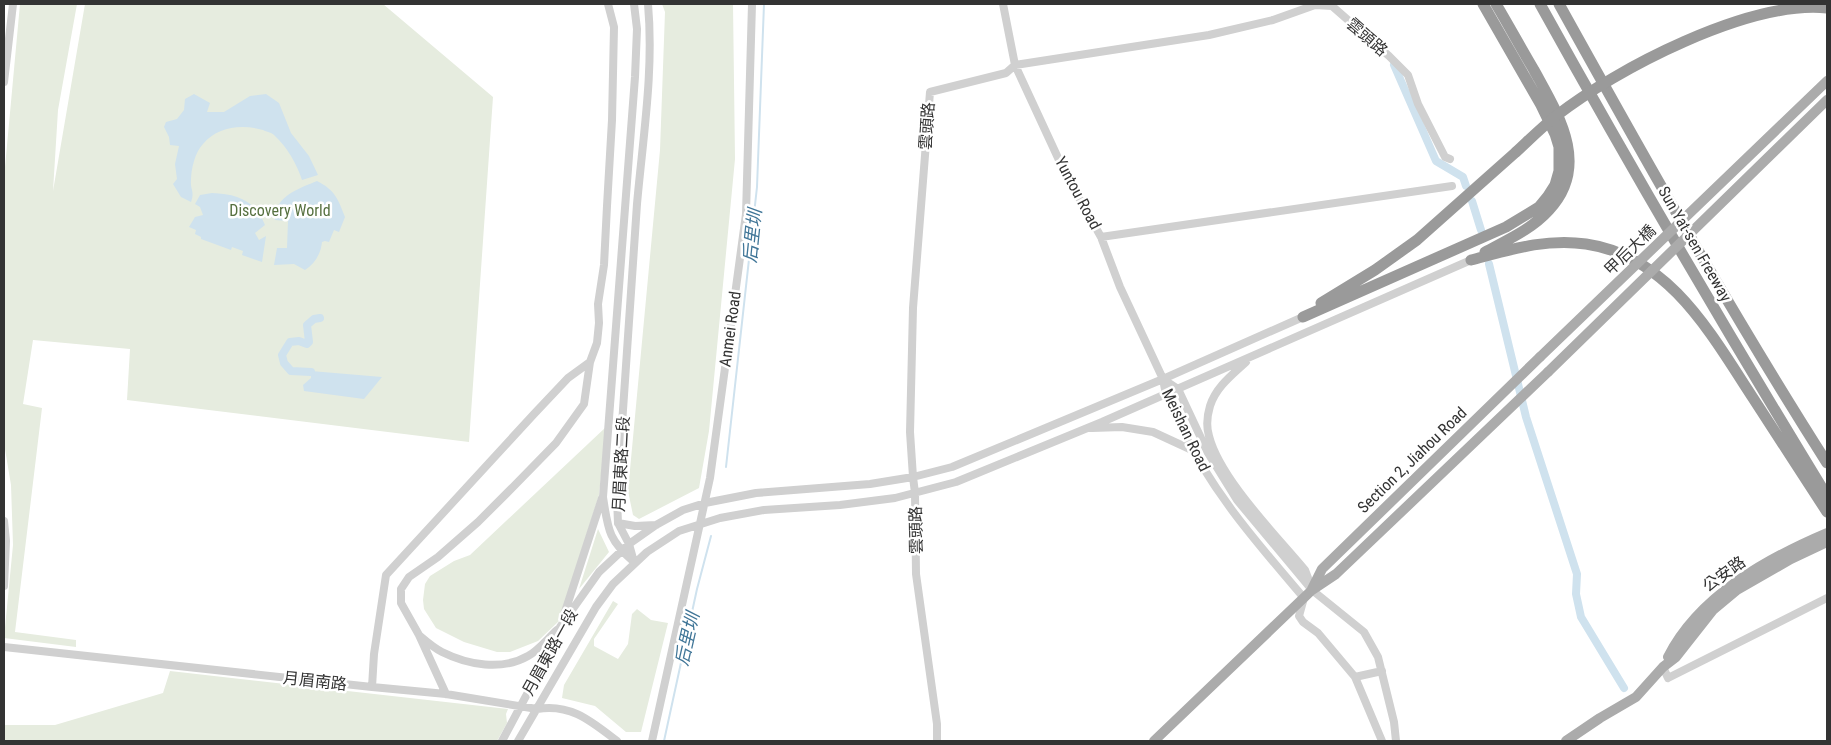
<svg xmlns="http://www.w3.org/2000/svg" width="1831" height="745" viewBox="0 0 1831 745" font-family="'Roboto Condensed','Noto Sans TC',sans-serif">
	<rect width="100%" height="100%" fill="#fff"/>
	<!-- green -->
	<path fill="#e6ecdf" d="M20 4H77L58 110 53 191 85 4H383L493 97 469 442 127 400 130 349 33 340 23 404 42 408 15 632 76 640V647L4 638 13 545 11 485 4 443V178Z
		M662 4H733L735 159 709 431 699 488 639 519 633 515 628 491 660 150 665 12Z
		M606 427 599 495 559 621 538 641 510 652H497L464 642 436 628 424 609 423 600 425 584 430 576 454 561 470 555Z
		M598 529 609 552 579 589Z
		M613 601 618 604 594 639V646L618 659 628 644 632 614 637 609 651 620 668 623 641 732H626L595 706 562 698 564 685Z
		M170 671 508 709 506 714 507 723 497 741H4V725H55L163 693Z"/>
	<!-- water -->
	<path fill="#cfe2ee" d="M194 94 210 103 207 112H224L250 96 266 94 279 103 291 133 309 156 318 175 302 180C297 164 287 147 274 135 271 132 267 132 263 130 242 124 218 126 203 144 195 152 191 169 191 180 190 190 195 191 191 202L181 197 173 184 177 179 175 164 179 146 170 145 169 137 164 127 166 122 177 119 184 110 185 99Z
		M317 181C335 190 338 199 345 217L339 232 334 230 329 242 325 241 322 242C321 253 315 264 305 270L294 264 274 265 277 248H287L288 221 275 220C273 197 300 188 317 181Z
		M212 193C237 194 255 200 265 225L255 233 259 240 266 236 262 262 242 255 243 251 232 247 231 250 201 239V237L195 234 196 230 189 227 195 217 203 215 200 207 195 204 200 195Z
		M311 371 382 377 364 399 304 391 303 385 311 378Z"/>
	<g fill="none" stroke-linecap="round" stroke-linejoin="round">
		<!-- stream -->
		<path stroke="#cfe2ee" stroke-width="2" d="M726 467 757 187 764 4
			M664 741 697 589 711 536"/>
		<!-- canal -->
		<path stroke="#cfe2ee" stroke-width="8" d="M1394 65 1436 161 1463 177 1466 186
			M1472 201 1481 230
			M1489 264 1526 417 1577 574 1576 594 1581 617 1624 688
			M311 372 291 371 284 363 282 355 290 342 299 341 307 344 309 342 307 325 314 319 320 318"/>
		<!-- minor -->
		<path stroke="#d0d0d0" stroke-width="8" d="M634 4 637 29 635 77 603 497C608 529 608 540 634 562
			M1003 4 1015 65 1065 173 1101 237 1120 287 1163 379C1165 396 1173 410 1180 425 1211 491 1258 544 1304 598L1299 616 1303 622 1318 633 1355 677 1382 741
			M4 82 13 4
			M1101 237 1452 186
			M1246 362C1232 375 1216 387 1210 406 1207 416 1206 426 1209 436 1220 479 1276 535 1305 570L1311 586
			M1163 379 1178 389 1208 453 1237 500 1312 590 1364 632 1378 657 1394 722 1396 741
			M1092 428 1122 427 1153 432 1192 450
			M4 521 6 541 4 586
			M618 523 635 526 656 525
			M634 562 629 544 618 523 617 498C624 400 630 302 637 204 643 137 654 70 648 4
			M563 618 602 498
			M420 636C427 642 434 648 442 652 468 665 502 671 528 656 539 650 548 638 557 630
			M4 647 372 687 446 694 537 709C571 703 592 722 617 741
			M1663 667 1668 678 1827 598
			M1355 677 1382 671
			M372 687 374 654 386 575 534 414 568 378 590 362
			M446 694 419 635 401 603V589L409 577 438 557 478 522 513 487 556 443 584 404 590 362 597 343 599 323 598 304 604 265 607 206 612 120 614 27 608 4
			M502 741 550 651 560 627 599 572 629 544 656 525 683 510 705 503 756 493 870 484 913 477 952 467 1163 379 1303 317
			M518 741 596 607 613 584 647 552 679 531 720 518 764 510 840 505 895 498 956 482 1102 422 1471 260
			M652 741 710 478 746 214 752 4
			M937 741V724L916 574 915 493 913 477 910 432 913 308 930 92 1006 73 1015 65 1209 35 1273 20 1315 5 1332 6 1389 56 1408 75 1418 104 1445 157 1450 159"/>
		<!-- major -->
		<path stroke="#ababab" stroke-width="10" d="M1312 589 1322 569 1540 357
			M1668 657C1699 596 1766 559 1827 533
			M1154 741 1312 590 1336 574 1548 372
			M1566 741 1600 718 1636 697 1663 667 1676 657 1713 610 1737 590 1791 559 1827 542"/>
		<!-- highway -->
		<path stroke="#9a9a9a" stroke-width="11" d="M1540 4C1632 170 1728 334 1827 496
			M1559 4C1645 159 1732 314 1827 463
			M1485 252C1507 240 1532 229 1549 210 1591 165 1558 114 1534 70 1521 48 1509 26 1496 4
			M1471 260C1509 250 1546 238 1586 244 1669 256 1711 334 1753 398 1778 436 1802 474 1827 512
			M1321 303 1375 270 1417 240 1516 152
			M1303 317 1506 227 1539 207 1548 196 1555 185 1559 171V147L1555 134 1541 105 1483 4"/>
		<!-- major-bridge -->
		<path stroke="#ababab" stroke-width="10" d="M1540 357 1827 81
			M1548 372 1827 100"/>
		<!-- highway-bridge -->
		<path stroke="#9a9a9a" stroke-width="11" d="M1516 152C1529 140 1542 127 1556 116 1616 69 1749 0 1827 8"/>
	</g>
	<g text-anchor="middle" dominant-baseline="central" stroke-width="5" stroke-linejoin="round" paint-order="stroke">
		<!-- street labels -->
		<g font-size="16" fill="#333" stroke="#fff">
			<text transform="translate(1367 37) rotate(41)">雲頭路</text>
			<text transform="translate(927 126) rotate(-86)">雲頭路</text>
			<text transform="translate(1078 193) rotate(62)">Yuntou Road</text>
			<text transform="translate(1695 244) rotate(60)">Sun Yat-sen Freeway</text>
			<text transform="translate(1630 250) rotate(-44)">甲后大橋</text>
			<text transform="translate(730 329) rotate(-82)">Anmei Road</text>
			<text transform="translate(1186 430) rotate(64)">Meishan Road</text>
			<text transform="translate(1412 460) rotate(-44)">Section 2, Jiahou Road</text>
			<text transform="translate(621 464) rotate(-87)">月眉東路二段</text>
			<text transform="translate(916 530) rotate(-91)">雲頭路</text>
			<text transform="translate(1724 574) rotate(-36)">公安路</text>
			<text transform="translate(550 652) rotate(-61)">月眉東路一段</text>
			<text transform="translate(315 681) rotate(6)">月眉南路</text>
		</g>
		<!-- park labels -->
		<g font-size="16" fill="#56703f" stroke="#fff">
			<text x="280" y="210">Discovery World</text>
		</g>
		<!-- water labels -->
		<g font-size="18" font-style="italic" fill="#3f7597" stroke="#fff">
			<text transform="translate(752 236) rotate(-84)">后里圳</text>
			<text transform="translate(687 639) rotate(-77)">后里圳</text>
		</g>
	</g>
	<!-- border -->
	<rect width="1831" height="745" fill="none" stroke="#333333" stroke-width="10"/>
</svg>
